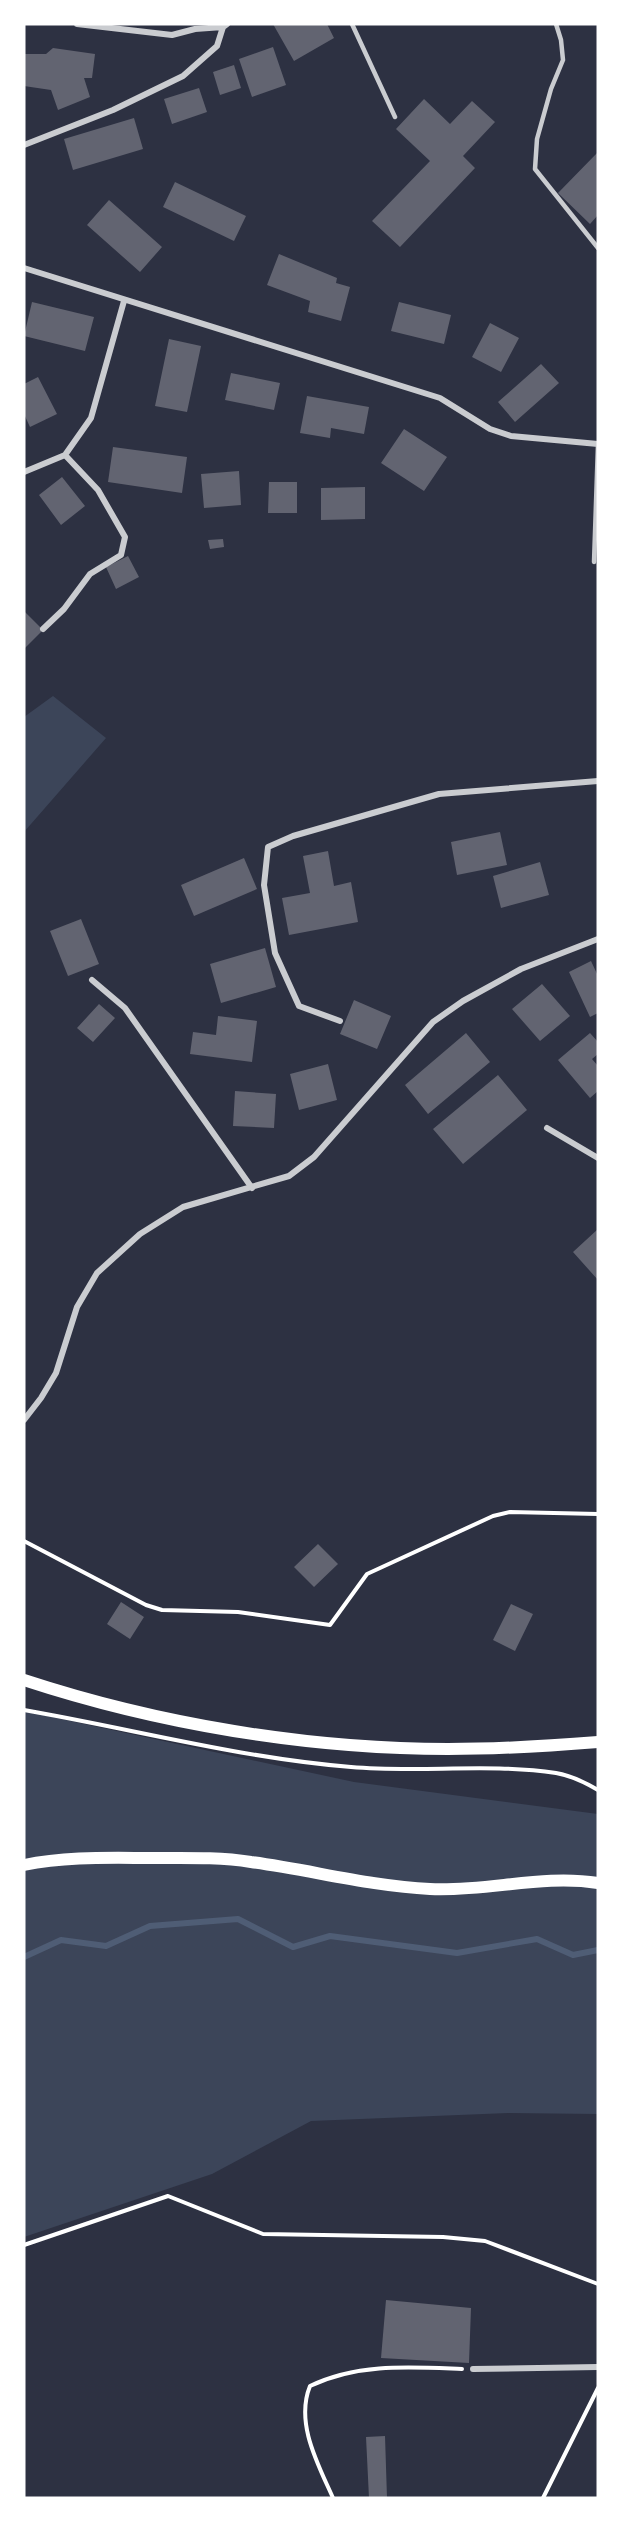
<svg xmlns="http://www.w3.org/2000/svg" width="622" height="2522" viewBox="0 0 622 2522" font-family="'Space Grotesk',sans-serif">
	<rect width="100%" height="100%" fill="#2d3142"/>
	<!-- green -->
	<path fill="#3c4559" d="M53 696 106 738 24 832V717Z
		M24 1711 354 1782 598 1814V2114L508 2113 311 2121 212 2174 24 2237Z"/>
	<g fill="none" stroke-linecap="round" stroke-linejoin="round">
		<!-- stream -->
		<path stroke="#4f5d75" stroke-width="6" d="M24 1957 61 1940 106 1946 150 1926 238 1919 293 1947 330 1936 457 1953 537 1939 573 1955 598 1950"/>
	</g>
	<!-- building -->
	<path fill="#626471" d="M273 24H327L334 38 294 61Z
		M273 47 286 85 252 97 239 59Z
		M53 48 95 54 92 78H84L90 97 58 110 51 90 24 86V54H46Z
		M234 65 241 88 220 95 213 72Z
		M199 88 207 112 172 124 164 99Z
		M424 99 450 124 472 101 495 122 463 156 475 168 400 247 372 221 430 161 396 129Z
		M134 118 143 149 73 170 64 139Z
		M598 152V215L590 224 558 193Z
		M175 182 246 216 234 241 163 207Z
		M109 200 162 247 140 272 87 225Z
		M279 254 337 278 336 283 350 287 341 321 308 312 310 301 267 285Z
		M32 302 94 317 85 351 24 336Z
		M399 302 451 315 444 344 391 331Z
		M490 323 519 338 501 372 472 357Z
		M169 339 201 346 187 412 155 406Z
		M541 364 559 383 515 422 498 402Z
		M231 373 280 383 274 410 225 400Z
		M38 377 57 414 30 427 24 414V384Z
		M307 396 369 407 364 434 331 428 330 438 300 433Z
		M404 429 447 457 424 491 381 463Z
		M113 447 187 457 182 493 108 482Z
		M239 471 241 505 204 508 201 474Z
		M62 477 85 506 61 525 39 495Z
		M269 482H297V513H268Z
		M365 487V519L321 520V488Z
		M223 539 224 547 210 549 208 540Z
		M128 556 139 577 116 589 106 567Z
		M24 611 43 630 24 649Z
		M500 832 507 865 457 875 451 842Z
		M328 851 334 886 351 882 358 922 289 935 282 898 310 893 303 856Z
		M244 858 257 889 194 916 181 885Z
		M540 862 549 895 501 908 493 876Z
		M81 919 99 964 68 976 50 931Z
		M265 948 276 987 221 1003 210 964Z
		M591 961 598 976V1013L590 1017 569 972Z
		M542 984 570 1016 540 1041 512 1009Z
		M354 1000 391 1016 377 1049 340 1034Z
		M99 1004 115 1018 93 1042 77 1028Z
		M218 1016 257 1021 252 1062 190 1054 193 1032 216 1035Z
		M466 1033 490 1062 428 1114 405 1085Z
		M590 1033 598 1042V1054L592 1059 598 1066V1091L590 1098 558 1060Z
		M328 1064 337 1100 299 1110 290 1074Z
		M498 1075 527 1110 463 1164 433 1129Z
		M235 1091 276 1094 274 1128 233 1126Z
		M598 1229V1280L573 1252Z
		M318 1544 338 1564 314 1587 294 1567Z
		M121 1602 144 1617 130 1639 107 1624Z
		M511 1604 533 1614 515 1651 493 1640Z
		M386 2300 471 2308 469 2363 381 2358Z
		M385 2436 387 2498H369L366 2437Z"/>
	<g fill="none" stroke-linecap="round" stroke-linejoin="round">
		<!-- path -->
		<path stroke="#fff" stroke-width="4" d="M24 1541 146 1605 162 1610 238 1612 330 1625 367 1574 493 1516 510 1512 598 1514
			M24 1710C133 1729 240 1758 351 1767 419 1773 489 1763 556 1773 569 1775 586 1783 598 1790
			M24 2245 168 2196 263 2234 443 2237 485 2241 598 2284
			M333 2498C318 2464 295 2423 310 2386 358 2363 410 2367 462 2369
			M543 2498 598 2388"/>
		<!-- service -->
		<path stroke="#caccd0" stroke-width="4.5" d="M352 24 395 117
			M556 24 561 40 563 60 551 89 537 139 535 169 598 248
			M594 562 598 444"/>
		<!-- minor -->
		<path stroke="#caccd0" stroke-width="6" d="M77 24 172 35 195 29 223 27
			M24 145 113 110 183 76 217 46 223 27 227 24
			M24 268 440 398 490 429 511 436 598 444
			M24 472 65 455 91 418 124 301
			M43 629 64 609 90 574 121 555 125 537 98 490 65 455
			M92 980 125 1008 252 1188
			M340 1021 299 1006 275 953 264 885 268 847 293 836 439 794 598 781
			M547 1128 598 1158
			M24 1420 41 1398 56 1373 77 1307 97 1273 140 1234 183 1207 289 1176 314 1157 433 1022 463 1001 521 969 598 939
			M473 2369 598 2367"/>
		<!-- secondary -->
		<path stroke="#fff" stroke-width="12" d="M24 1680C158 1724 308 1749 448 1749 498 1749 548 1746 598 1742
			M24 1865C67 1856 111 1858 155 1858 187 1858 219 1857 251 1862 311 1870 370 1886 430 1889 487 1892 542 1874 598 1883"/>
	</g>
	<!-- border -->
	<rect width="622" height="2522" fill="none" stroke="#ffffff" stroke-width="51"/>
</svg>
